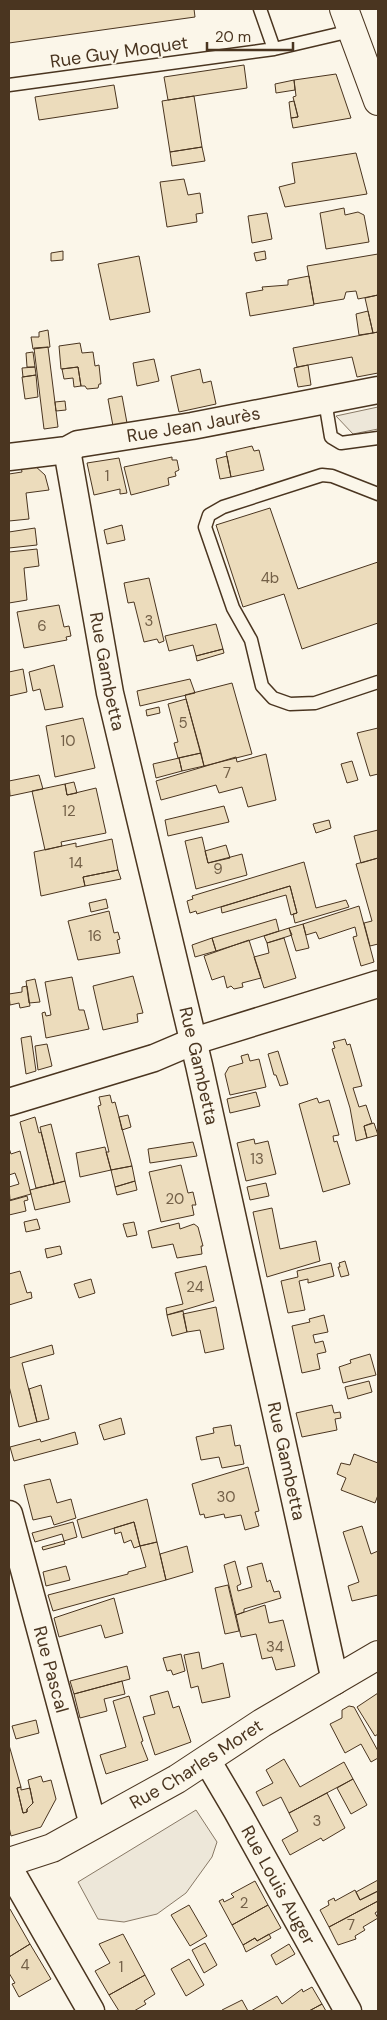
<svg xmlns="http://www.w3.org/2000/svg" width="387" height="2020" viewBox="0 0 387 2020" font-family="'DM Sans',sans-serif">
	<rect width="100%" height="100%" fill="#fbf6e9"/>
	<!-- parking -->
	<path fill="#ede7d9" stroke="#887966" d="M378 407V429L353 434 336 416Z
		M196 1810 217 1842 212 1857 186 1893 157 1914 124 1922 98 1919 78 1882Z"/>
	<!-- building -->
	<path fill="#ecdcbc" stroke="#4a3520" d="M9 9H194L195 17 9 43Z
		M244 65 247 88 168 100 164 77Z
		M336 74 351 118 293 128 291 118 298 117 293 97 296 96 294 80Z
		M294 80 295 90 276 93 275 84Z
		M114 85 118 108 39 120 35 97Z
		M194 96 202 147 170 152 162 101Z
		M294 101 298 117 291 118 289 102Z
		M202 147 205 161 172 166 170 152Z
		M356 153 367 194 285 207 279 187 295 183 292 163Z
		M184 179 188 195 200 193 203 213 196 214 197 222 167 227 160 182Z
		M344 208 345 215 358 212 364 215 369 242 326 249 320 213Z
		M267 213 272 239 252 243 248 216Z
		M63 251V260L51 261V253Z
		M265 251 266 259 256 261 254 253Z
		M378 254V295L358 299 356 291 346 292 344 299 314 304 307 266Z
		M139 256 150 312 110 320 98 264Z
		M309 276 314 305 250 316 246 293 263 290 262 287 288 285V280Z
		M378 295V332L373 333 365 298Z
		M368 311 373 333 359 335 356 314Z
		M48 330 50 347 33 349 31 337H39V332Z
		M378 332V373L357 377 352 357 297 367 293 348Z
		M80 343 82 353 93 352 95 366 99 365 101 384H99L98 388 87 389 85 386H81L78 367 61 369 59 346Z
		M48 347 58 427 44 429 34 348Z
		M33 352 35 367H27L26 353Z
		M154 359 159 381 137 386 133 363Z
		M308 365 311 385 298 387 294 368Z
		M35 367 36 375 23 377 22 368Z
		M78 367 81 386 74 387 73 378 64 379 62 369Z
		M200 369 203 383 211 381 216 404 179 412 171 376Z
		M36 375 38 397 25 399 22 377Z
		M122 396 127 423 113 426 108 399Z
		M65 401 66 410 56 411 55 402Z
		M252 446 254 451 259 450 264 470 231 477 226 452Z
		M227 456 231 477 220 479 216 459Z
		M172 457V460H177L179 470 175 472 176 476 168 478 169 485 131 495 124 467Z
		M119 458 127 493 120 494V489L94 495 87 463Z
		M34 465 45 475 49 490 26 493 29 519 9 521V474L22 472 21 467Z
		M270 508 298 589 378 562V623L302 649 284 594 243 607 216 525Z
		M122 525 125 540 107 544 104 530Z
		M35 528 37 545 9 548V532Z
		M37 549 39 566 24 568 27 600 9 603V552Z
		M149 578 164 641 159 643 157 639 144 642 134 602 128 603 124 583Z
		M59 605 64 627 69 626 71 636 66 637 67 640 24 648 17 612Z
		M216 624 223 649 196 656 193 645 169 651 165 636Z
		M223 649 224 653 197 661 196 656Z
		M54 665 63 707 45 710 40 689 33 691 29 672Z
		M23 669 27 692 9 696V672Z
		M190 679 195 693 140 706 137 691Z
		M232 683 252 754 204 766 185 695Z
		M186 699 201 753 178 758 174 743 178 742 168 704Z
		M159 707 160 713 147 716 146 710Z
		M83 718 95 768 55 777 46 726Z
		M378 728V774L370 776 357 733Z
		M201 753 204 766 182 771 179 758Z
		M266 754 276 800 248 807 242 787 219 793 216 785 161 800 156 781 236 757 237 762Z
		M179 758 182 771 156 778 153 764Z
		M352 761 358 780 347 783 341 764Z
		M39 775 43 789 10 796 9 781Z
		M74 782 77 793 67 795 65 784Z
		M65 784 67 795 96 788 106 833 61 842 62 846 45 850 32 791Z
		M224 806 229 822 168 836 165 820Z
		M329 820 331 828 316 833 313 824Z
		M378 830V858L361 863 354 836Z
		M202 837 208 863 242 854 247 875 196 889 185 841Z
		M112 839 118 870 83 877 85 886 41 896 34 852 76 843V847Z
		M226 845 230 858 208 863 205 851Z
		M378 858V944L370 946 364 923 372 921 356 864Z
		M304 862 316 908 346 900 349 907 295 923 293 914 297 913 290 886 197 914 196 911 190 913 187 901 193 899 192 896Z
		M118 870 121 879 85 886 83 877Z
		M290 886 297 913 291 915 286 895 222 913 221 907Z
		M106 899 108 908 91 912 89 903Z
		M359 906 374 962 361 966 353 937 357 936 355 927 319 939 316 932 306 935 303 924Z
		M109 911 114 933 118 932 120 939 117 940 120 953 78 960 68 921Z
		M276 919 279 931 216 951 212 938Z
		M303 924 309 948 296 951 289 928Z
		M289 928 292 935 267 943 264 936Z
		M212 938 216 951 195 957 192 945Z
		M284 938 296 978 264 988 254 957 269 953 267 943Z
		M249 940 261 978 242 983 243 987 234 989 231 986 227 988 224 976 212 980 204 956Z
		M133 976 143 1013 137 1014 138 1022 103 1030 93 986Z
		M72 977 79 1010H84L89 1029 46 1038 42 1013 45 1012 46 1016 51 1015 45 982Z
		M35 979 40 1002 29 1003 26 981Z
		M27 986 30 1006 20 1008 19 1003 10 1005 9 994 22 992V987Z
		M31 1036 36 1071 26 1074 21 1038Z
		M345 1039 347 1045 350 1044 362 1086 353 1088 359 1107 366 1105 372 1123 364 1126 367 1138 356 1141 350 1108 332 1049 335 1048 333 1042Z
		M47 1044 52 1066 38 1070 35 1046Z
		M278 1051 288 1084 280 1086 276 1075H274L268 1054Z
		M248 1054 250 1061 259 1059 266 1087 230 1095 225 1074 229 1067 243 1063 241 1056Z
		M256 1092 260 1106 230 1113 227 1099Z
		M110 1095 112 1103 115 1102 132 1166 111 1170 106 1152H109L98 1106 101 1105 99 1097Z
		M317 1098 319 1103 329 1100 339 1135 333 1136 334 1142 337 1141 350 1184 323 1192 299 1104Z
		M128 1115 131 1127 122 1130 119 1117Z
		M35 1117 39 1133 41 1132 54 1184 36 1188 20 1122Z
		M374 1123 378 1135 367 1138 364 1126Z
		M51 1124 65 1181 54 1184 40 1127Z
		M254 1139 255 1144 268 1141 276 1174 246 1181 237 1143Z
		M193 1142 197 1156 150 1163 148 1149Z
		M105 1147 111 1170 80 1177 76 1153Z
		M9 1148 11 1154 20 1151 31 1194 10 1200 9 1187 19 1184 15 1173 9 1175Z
		M181 1165 188 1193 193 1192 196 1205H192L194 1215 161 1222 149 1172Z
		M132 1166 135 1181 115 1187 111 1170Z
		M65 1181 70 1202 35 1210 30 1190Z
		M135 1181 137 1190 117 1195 115 1187Z
		M266 1183 269 1196 250 1200 247 1187Z
		M27 1196 28 1200 24 1201 26 1211 9 1215V1201Z
		M272 1208 280 1249 316 1241 320 1261 267 1277 253 1212Z
		M37 1219 40 1229 26 1232 24 1222Z
		M134 1222 137 1235 127 1237 123 1224Z
		M179 1223 180 1229 194 1224 198 1227 203 1246H201L202 1254 177 1258 173 1244 152 1248 148 1231Z
		M60 1246 62 1254 47 1258 45 1249Z
		M345 1261 349 1275 341 1277 338 1267H340L339 1263Z
		M331 1263 334 1276 308 1283V1279L299 1281 305 1310 288 1313 281 1281 298 1277 297 1271Z
		M206 1266 214 1301 167 1315 166 1308 183 1304 175 1273Z
		M20 1271 27 1293 31 1292 32 1298 9 1305V1274Z
		M91 1279 95 1293 79 1298 74 1284Z
		M216 1307 224 1349 205 1353 200 1330 187 1332 183 1314Z
		M183 1311 187 1332 172 1336 167 1315Z
		M324 1315 328 1332 313 1335 315 1343 323 1341 326 1352 317 1354 320 1369 302 1373 292 1326 310 1322 309 1319Z
		M52 1345 54 1354 22 1363 37 1422 19 1427 9 1386V1358Z
		M370 1354 376 1375 343 1383 339 1367 351 1363 350 1360Z
		M369 1381 372 1392 348 1399 345 1387Z
		M41 1385 49 1419 37 1422 29 1389Z
		M332 1405 334 1413 340 1412 341 1418 335 1419 337 1430 302 1437 296 1413Z
		M121 1418 125 1434 104 1440 99 1425Z
		M231 1425 235 1446 240 1445 244 1464 222 1468 219 1457 201 1460 196 1437 214 1433 213 1428Z
		M75 1432 78 1444 14 1461 10 1447 40 1439 41 1442Z
		M354 1454 378 1463V1495L375 1503 341 1490 346 1478 337 1474 341 1463 350 1465Z
		M248 1467 259 1511 255 1512 259 1526 245 1530 241 1515 225 1518 224 1514 205 1518 204 1514 200 1515 192 1484Z
		M50 1479 57 1503 71 1499 76 1518 54 1525 51 1516 33 1520 24 1485Z
		M147 1499 157 1542 140 1546 134 1522 82 1538 77 1520Z
		M73 1522 77 1537 64 1541 62 1534 35 1542 32 1533Z
		M134 1522 140 1546 134 1548 131 1540 124 1543 121 1532 115 1534 114 1528Z
		M362 1526 371 1554 378 1551V1595L352 1601 348 1586 359 1582 343 1532Z
		M64 1541 65 1544 43 1550 42 1547Z
		M157 1542 166 1580 53 1611 48 1595 128 1574V1572L146 1567 140 1546Z
		M187 1546 193 1572 166 1580 160 1554Z
		M235 1561 241 1584 237 1586 238 1591 252 1587 247 1567 262 1563 267 1582 270 1580 274 1592 279 1591 281 1598 244 1609V1612L236 1615 224 1565Z
		M66 1566 70 1580 46 1586 43 1572Z
		M228 1585 239 1631 225 1634 215 1588Z
		M114 1598 123 1633 105 1638 101 1625 59 1637 54 1618Z
		M265 1605 269 1623 283 1620 295 1666 276 1670 272 1657 262 1659 256 1634 241 1637 236 1615Z
		M199 1652 202 1669 223 1663 230 1697 202 1703 198 1686 191 1688 184 1655Z
		M181 1654 185 1671 173 1675 171 1670 167 1671 163 1658Z
		M127 1666 130 1679 74 1694 70 1681Z
		M122 1681 125 1694 104 1699 107 1711 80 1718 74 1694Z
		M168 1691 173 1708 179 1706 191 1742 155 1755 143 1717 155 1714 150 1696Z
		M378 1693V1734L375 1736 357 1707Z
		M129 1696 143 1741 141 1742 148 1760 106 1774 100 1755 126 1747 113 1701Z
		M349 1706 354 1707 378 1751V1758L371 1762 361 1744 345 1753 330 1724 342 1718V1710Z
		M36 1720 39 1733 16 1739 12 1726Z
		M9 1745 21 1787 17 1788 23 1813 27 1812V1809L33 1803 28 1780 41 1776 43 1782 51 1780 56 1799 41 1827 11 1836 9 1827Z
		M284 1759 300 1787 344 1762 353 1779 289 1813 281 1797 263 1806 256 1792 273 1783 266 1770Z
		M353 1779 367 1805 351 1814 337 1788Z
		M21 1787V1790L30 1788 33 1803 27 1809V1812L23 1813 17 1788Z
		M327 1793 345 1828 323 1841 321 1838 290 1855 282 1840 298 1831 289 1813Z
		M378 1880V1891L360 1900 356 1892Z
		M255 1881 268 1905 232 1925 219 1901 223 1899 224 1902 234 1897 231 1894Z
		M355 1890 360 1900 378 1891V1901L329 1927 320 1910 329 1905 328 1901 334 1898 335 1901Z
		M378 1901V1911L375 1913 378 1918 363 1927 365 1930 355 1936 356 1939 338 1945 329 1927Z
		M189 1905 207 1936 190 1946 171 1915Z
		M268 1905 281 1928 257 1941 255 1938 243 1945 232 1925Z
		M10 1909 30 1944 9 1957V1910Z
		M123 1934 145 1975 109 1995 95 1971 110 1963 99 1944Z
		M269 1934 271 1938 246 1952 243 1945 255 1938 257 1941Z
		M205 1943 217 1965 204 1973 192 1950Z
		M30 1944 51 1979 19 1997 12 1984 15 1983 9 1973V1957Z
		M289 1944 295 1954 276 1965 271 1955Z
		M189 1959 204 1985 186 1996 171 1969Z
		M145 1975 155 1994 144 2001 146 2004 134 2011H119L109 1995Z
		M312 1987 322 2004 309 2011H251L277 1996 282 2004 302 1989 303 1992Z
		M242 2000 248 2011H223L222 2010Z
		M322 2004 326 2011H309Z"/>
	<g fill="none" stroke-linecap="round" stroke-linejoin="round">
		<!-- service casing -->
		<g stroke="#4a3520" stroke-width="15">
			<path id="service" d="M260 9 274 49
				M9 85 274 49 351 31
				M329 400 327 413 331 437 341 443 378 438
				M378 494 332 476 322 475 223 507 209 515 205 527 233 608 251 640 262 686 273 698 290 704 315 703 378 682"/>
		</g>
		<!-- minor casing -->
		<g stroke="#4a3520" stroke-width="29">
			<g id="minor">
				<path id="s1" d="M67 450 110 693 199 1065 335 1681"/>
				<path id="s2" d="M9 457 67 450 78 444 192 426 378 390"/>
				<path d="M9 1102 154 1058 194 1041 378 984"/>
				<path id="s3" d="M9 1514 93 1825"/>
				<path id="s4" d="M207 1760 237 1811 348 2011"/>
				<path d="M9 1868 91 2011"/>
			</g>
		</g>
		<!-- tertiary casing -->
		<g stroke="#4a3520" stroke-width="30">
			<g id="tertiary">
				<path id="s5" d="M9 1862 52 1848 177 1779 262 1723 378 1655"/>
			</g>
		</g>
		<!-- primary casing -->
		<g stroke="#4a3520" stroke-width="30">
			<path id="primary" d="M344 9 378 101"/>
		</g>
		<!-- service -->
		<use href="#service" stroke="#fbf6e9" stroke-width="12"/>
		<!-- minor -->
		<use href="#minor" stroke="#fbf6e9" stroke-width="26"/>
		<!-- tertiary -->
		<use href="#tertiary" stroke="#fbf6e9" stroke-width="28"/>
		<!-- primary -->
		<use href="#primary" stroke="#fbf6e9" stroke-width="28"/>
	</g>
	<g text-anchor="middle" dominant-baseline="central" stroke-width="4" stroke-linejoin="round" paint-order="stroke">
		<!-- number labels -->
		<g font-size="15" fill="#725f47">
			<text x="107" y="476">1</text>
			<text x="270" y="578">4b</text>
			<text x="149" y="621">3</text>
			<text x="42" y="626">6</text>
			<text x="183" y="723">5</text>
			<text x="68" y="741">10</text>
			<text x="227" y="773">7</text>
			<text x="69" y="811">12</text>
			<text x="76" y="863">14</text>
			<text x="218" y="869">9</text>
			<text x="95" y="936">16</text>
			<text x="257" y="1159">13</text>
			<text x="175" y="1199">20</text>
			<text x="195" y="1287">24</text>
			<text x="226" y="1497">30</text>
			<text x="275" y="1647">34</text>
			<text x="317" y="1821">3</text>
			<text x="244" y="1903">2</text>
			<text x="351" y="1925">7</text>
			<text x="25" y="1965">4</text>
			<text x="121" y="1967">1</text>
		</g>
		<!-- street labels -->
		<g font-size="18" fill="#4a3520" stroke="#fbf6e9">
			<text transform="translate(119 52) rotate(-8)">Rue Guy Moquet</text>
			<text stroke="none"><textPath href="#s2" startOffset="188">Rue Jean Jaurès</textPath></text>
			<text stroke="none"><textPath href="#s1" startOffset="225">Rue Gambetta</textPath></text>
			<text stroke="none"><textPath href="#s1" startOffset="630">Rue Gambetta</textPath></text>
			<text stroke="none"><textPath href="#s1" startOffset="1035">Rue Gambetta</textPath></text>
			<text stroke="none"><textPath href="#s3" startOffset="161">Rue Pascal</textPath></text>
			<text stroke="none"><textPath href="#s5" startOffset="212">Rue Charles Moret</textPath></text>
			<text stroke="none"><textPath href="#s4" startOffset="144">Rue Louis Auger</textPath></text>
		</g>
	</g>
	<!-- border -->
	<rect width="387" height="2020" fill="none" stroke="#4a3520" stroke-width="20"/>
	<!-- scale -->
	<path d="M207 42v8h86v-8" fill="none" stroke="#4a3520" stroke-width="2.5"/>
	<text x="215" y="42" font-size="15" fill="#4a3520" stroke="#fbf6e9" stroke-width="4" paint-order="stroke">20 m</text>
</svg>
